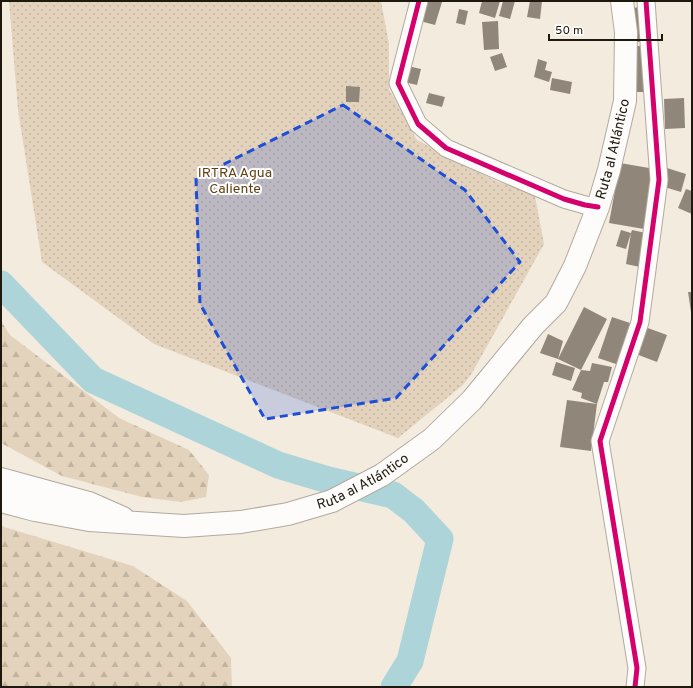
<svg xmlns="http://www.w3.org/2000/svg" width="693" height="688" viewBox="0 0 693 688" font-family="Overpass,sans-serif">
	<defs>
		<pattern id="forest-firs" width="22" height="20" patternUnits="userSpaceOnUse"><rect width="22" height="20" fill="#e3d3bd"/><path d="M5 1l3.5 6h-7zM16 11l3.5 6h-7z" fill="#c2b4a1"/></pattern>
		<pattern id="park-dots" width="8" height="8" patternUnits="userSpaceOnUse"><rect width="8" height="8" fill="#e3d3bd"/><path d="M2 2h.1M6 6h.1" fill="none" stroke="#c2b4a1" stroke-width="1.8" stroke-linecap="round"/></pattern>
	</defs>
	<rect width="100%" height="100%" fill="#f4ebdf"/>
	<!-- forest -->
	<path fill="url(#forest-firs)" d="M1 321 10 335 119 418 189 450 209 475 206 497 181 502 142 497 62 476 1 443Z
		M1 526 133 566 187 601 231 658 232 687H1Z"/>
	<!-- park -->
	<path fill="url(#park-dots)" d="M9 1H381L389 44V89L417 140 498 182 534 191 544 244 472 373 463 385 398 438 154 344 42 262 18 110Z"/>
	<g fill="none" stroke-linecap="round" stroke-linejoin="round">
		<!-- river -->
		<path stroke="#add5d9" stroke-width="27" d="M1 284 93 380 278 465 328 480 393 495 414 511 440 539 410 661 394 687"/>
	</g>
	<!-- building -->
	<path fill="#90877a" d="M426 1 442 2 435 25 420 21Z
		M482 1H500L495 18 479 13Z
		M503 1H515L510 19 499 16Z
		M530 1H542L540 19 527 17Z
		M642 7 644 42H633L631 8Z
		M459 9 468 11 465 25 456 23Z
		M498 21 499 49 484 50 482 22Z
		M628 46H644L645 92H629Z
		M502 53 507 67 495 71 490 57Z
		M538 59 547 62 545 70 552 72 549 82 534 77Z
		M408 66 421 69 417 85 404 82Z
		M552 78 572 82 570 94 550 90Z
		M346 86 360 87 359 102H346Z
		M429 93 445 97 442 107 426 103Z
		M684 98 685 128 665 129 664 99Z
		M620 163 655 169 644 229 609 223Z
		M667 168 686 174 681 192 661 186Z
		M686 189 692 191V214L678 208Z
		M621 230 631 233 632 230 646 233 640 267 626 264 631 233 626 249 616 246Z
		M688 292H692V312H691Z
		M584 307 607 319 581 370 558 359Z
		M612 317 633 324 619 365 598 358Z
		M645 327 667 335 657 362 636 354Z
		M548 334 563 341 558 359 540 353Z
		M556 362 575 368 571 381 552 375Z
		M592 363 612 367 608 382H604L597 404 581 398 582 393 572 390 581 370 590 371Z
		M567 400 597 404 591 451 560 447Z"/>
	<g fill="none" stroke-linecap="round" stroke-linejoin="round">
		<!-- minor casing -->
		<g stroke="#b1a99f" stroke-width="19">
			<path id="minor" d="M419 1 398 83 418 124 446 148 564 199 585 205 598 207
				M635 687 637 668 600 441 640 322 659 180 646 1"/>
		</g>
		<!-- highway casing -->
		<g stroke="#b1a99f" stroke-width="24">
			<g id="highway">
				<path d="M1 479 89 503 123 518"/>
				<path id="s1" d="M1 501 35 510 89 520 184 526 241 522 288 514 332 501 382 475 432 439 472 400 533 326 556 303 575 266 598 207 609 170 625 101 626 32 622 1"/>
			</g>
		</g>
		<!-- minor -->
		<use href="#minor" stroke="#fdfcfa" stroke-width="17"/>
		<!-- highway -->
		<use href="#highway" stroke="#fdfcfa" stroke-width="22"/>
		<!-- cycleway casing -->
		<g stroke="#fff" stroke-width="8">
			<path id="cycleway" d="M419 1 398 83 418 124 446 148 564 199 585 205 598 207
				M635 687 637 668 600 441 640 322 659 180 646 1"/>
		</g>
		<!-- cycleway -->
		<use href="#cycleway" stroke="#d6006c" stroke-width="5"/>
	</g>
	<!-- marked area -->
	<path fill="#1d4ed8" fill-opacity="0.2" stroke="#1d4ed8" stroke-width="3" stroke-dasharray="8 5" stroke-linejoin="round" d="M343 105 465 190 520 262 396 398 265 419 200 304 196 178Z"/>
	<g text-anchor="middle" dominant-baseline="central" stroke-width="4" stroke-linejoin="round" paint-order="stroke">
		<!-- street labels -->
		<g font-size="14" fill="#1f180e" stroke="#fff">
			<text stroke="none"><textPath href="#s1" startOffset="803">Ruta al Atlántico</textPath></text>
			<text stroke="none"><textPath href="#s1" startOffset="372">Ruta al Atlántico</textPath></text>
		</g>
		<!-- park labels -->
		<g font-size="14" fill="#604211" stroke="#fff">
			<text x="235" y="173">IRTRA Agua<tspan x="235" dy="16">Caliente</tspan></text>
		</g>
	</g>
	<!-- border -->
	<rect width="693" height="688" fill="none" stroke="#1f180e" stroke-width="4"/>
	<!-- scale -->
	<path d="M549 34v6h113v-6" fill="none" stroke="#1f180e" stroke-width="2"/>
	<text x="555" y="34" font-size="12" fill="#1f180e" stroke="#ffffff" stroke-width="3" paint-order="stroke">50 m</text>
</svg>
